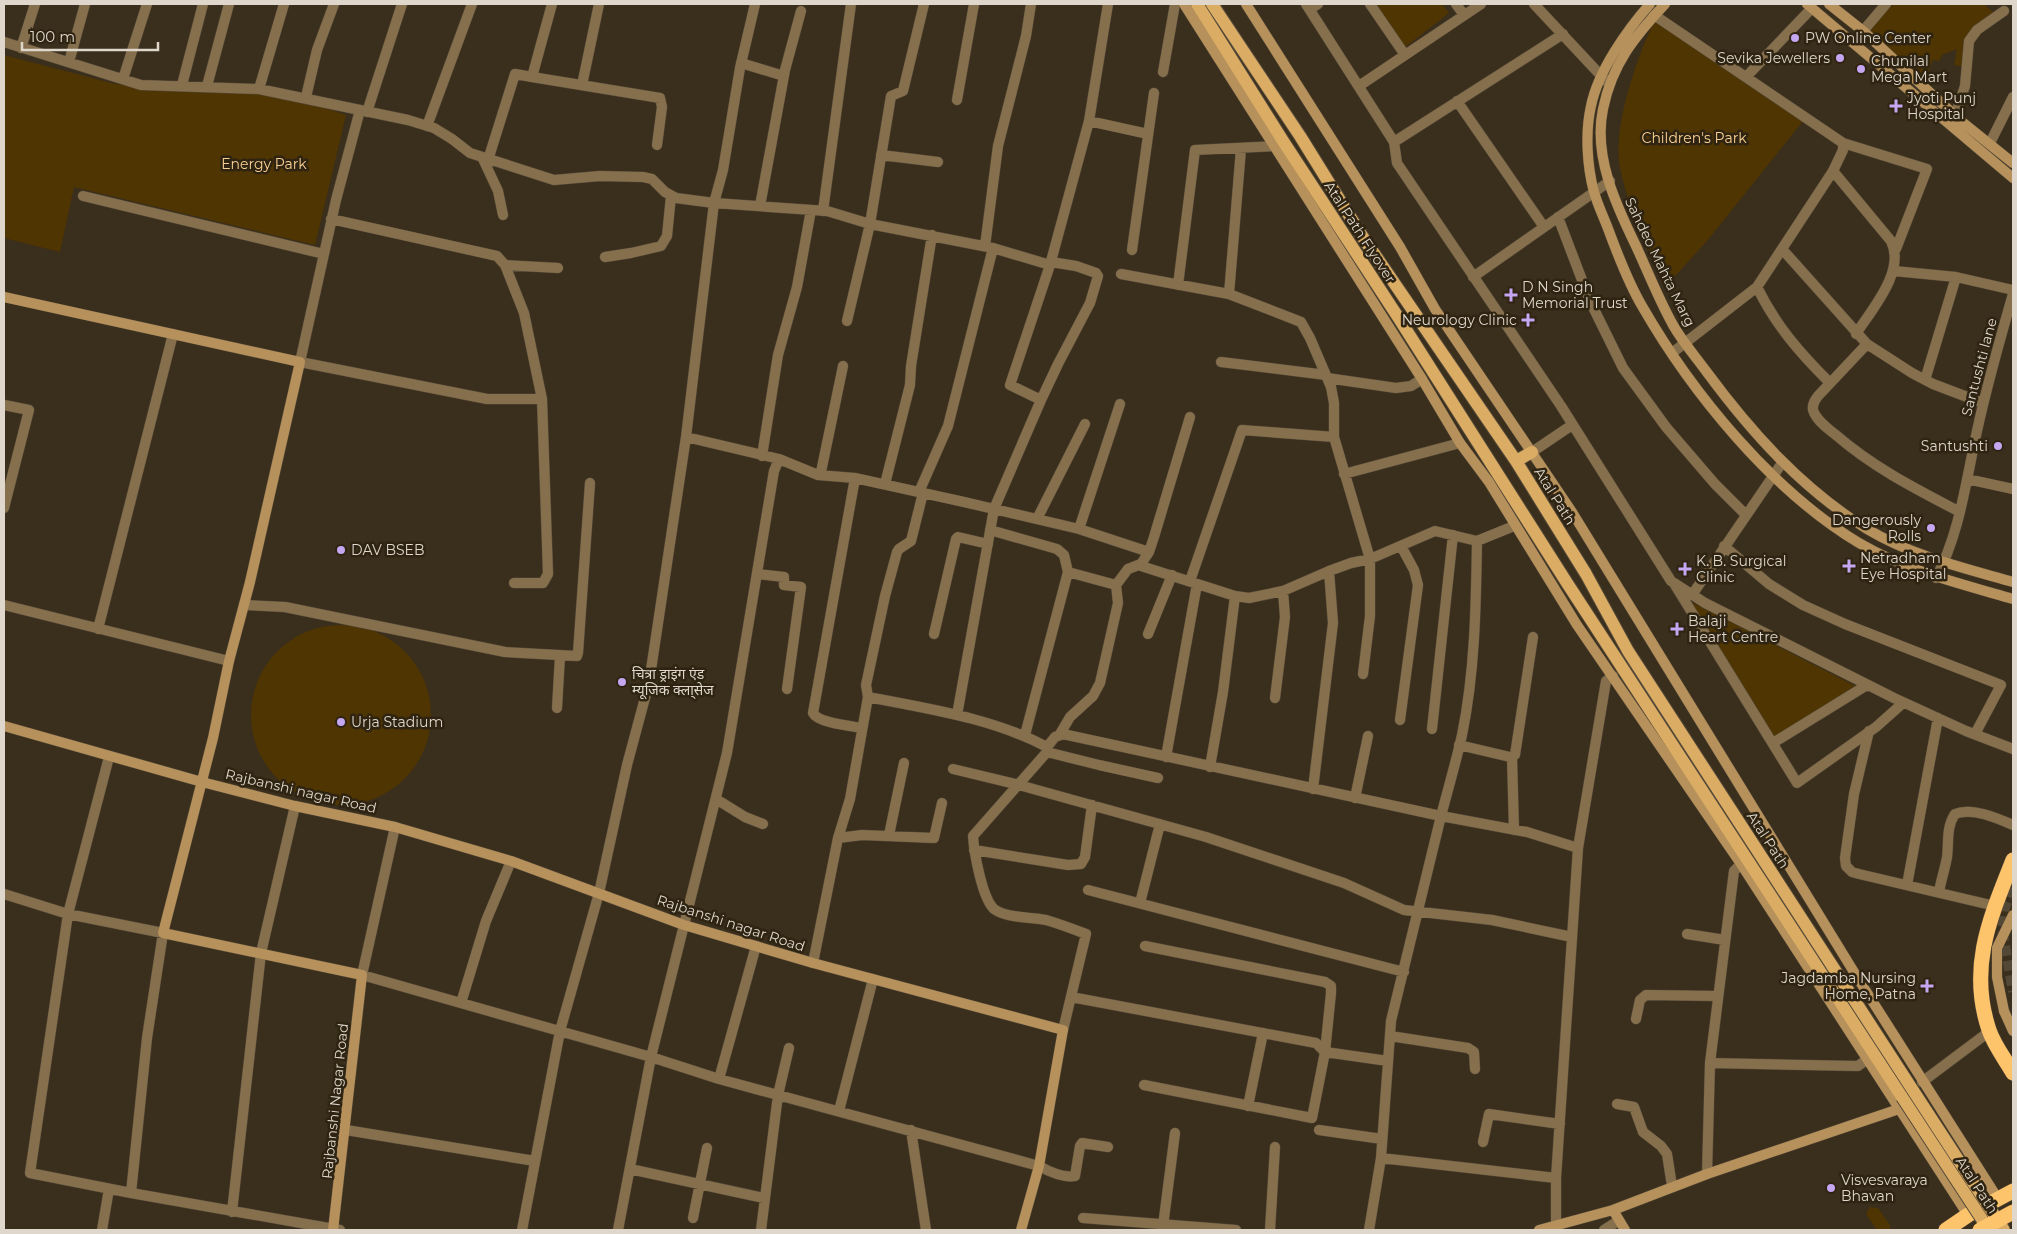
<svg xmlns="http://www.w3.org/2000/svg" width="2017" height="1234" viewBox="0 0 2017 1234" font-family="Montserrat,'Noto Sans Devanagari',sans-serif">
	<rect width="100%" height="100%" fill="#3a2e1c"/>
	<!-- green -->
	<path fill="#4f3502" d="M1376 4H1442L1449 13 1404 48Z
		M1889 4H1984L1996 15 1976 28 1965 67 1954 65 1957 49 1942 55 1939 61 1933 60 1926 77 1866 31Z
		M1655 20 1803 121 1707 241 1666 286C1649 248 1628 209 1620 168 1612 128 1637 56 1655 20Z
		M4 55 115 84 253 93 313 104 346 115 315 245 74 187 60 252 4 238Z
		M1691 602 1857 687 1774 738Z
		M251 715a90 90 0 1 1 180 0a90 90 0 1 1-180 0Z
		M1870 1207 1878 1208 1890 1225V1230H1877L1866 1214Z"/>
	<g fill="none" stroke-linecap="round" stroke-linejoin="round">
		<!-- secondary-tunnel -->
		<path stroke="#534736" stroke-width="10" stroke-dasharray="10 5" stroke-linecap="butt" d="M2013 888 2005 907 2002 929 2013 992"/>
		<!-- street casing -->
		<g stroke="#544938" stroke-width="11">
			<path id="street" d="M552 4 532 77 660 98 662 107 657 145
				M1306 4 1394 142 1397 163 1561 406 1671 581 1705 603 1894 698 1966 731 2013 749
				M1370 4 1405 55
				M1456 4 1464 15
				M1534 4 1606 81
				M1310 9 1318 4
				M1654 15 1843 143V150L1833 171 1757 287 1672 353
				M1863 31 1886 4
				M4 42 141 85 259 89 408 120 434 128 452 139 470 153 554 180 600 176 643 177 652 179 665 192 676 198 714 203 723 170 740 68 755 4
				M21 48 35 4
				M69 62 85 4
				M741 63 784 76
				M1163 72 1175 4
				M1746 77 1812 8
				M123 79 147 4
				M182 85 203 4
				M582 85 599 4
				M207 86 229 4
				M1359 86 1481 4
				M259 89 284 4
				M306 97 317 50 334 4
				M957 100 974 4
				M1457 101 1544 227
				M360 110 336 200 300 362 487 399H542L548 574 543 583H514
				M367 112 402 4
				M1089 121 1148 134
				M1950 122 1955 116 1965 86 1969 41 1977 30 2004 11
				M427 126 472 4
				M1394 142 1563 34
				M1843 143 1927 169 1896 249
				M1990 143 2013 97
				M881 155 938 162
				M483 159 498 191 503 215
				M488 160 515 74 532 77
				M1833 171 1891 241C1906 271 1872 309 1856 334
				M83 196 324 254
				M760 206 785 70 801 11
				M823 211 851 4
				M1558 217 1590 301 1623 368 1666 427 1715 484 1745 514
				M331 219 497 256 505 265 524 313 542 399
				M985 246 998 146 1026 36 1031 4
				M1782 249 1867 344 1912 373 1933 384 1983 403
				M1132 250 1154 93
				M605 257 631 253 661 246 667 236 671 196
				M505 265 558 268
				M1894 271 1956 277 2013 290
				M1121 274 1229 294 1301 322 1310 338 1331 387 1334 403V437L1370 559V616L1363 674
				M1473 277 1610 181
				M1178 285 1195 150 1275 146
				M1757 287C1776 326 1800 353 1830 383
				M1229 294 1241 149
				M847 321 870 224 891 96 903 91 924 4
				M1867 344 1818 396C1815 400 1812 404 1813 410 1816 420 1828 429 1836 435 1874 468 1916 489 1960 512
				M1221 362 1326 375
				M1327 378 1396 388 1411 386 1422 379
				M1925 380 1956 277
				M1041 400 1058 364 1090 303 1098 276 1096 273 1076 266 1051 262
				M4 405 29 410 4 508
				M686 437 779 459 818 475 855 478 964 502 1079 529 1149 552
				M1532 452 1572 425
				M762 456 778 355 797 287 811 210
				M1344 474 1460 443
				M818 475 821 472 843 366
				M855 478 813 713C818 723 851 726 862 728
				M1967 479 2013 489
				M885 484 910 385 911 366 932 235
				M919 492 948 426 993 248
				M1037 519 1085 424
				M1079 529 1120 404
				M990 530 1057 549 1064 555 1068 572 1025 735
				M1724 546 1769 584 1803 605 1845 624 2001 685 1975 734
				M1138 565 1235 596 1249 598 1283 591 1329 571 1351 563 1370 559 1435 531 1477 541 1514 526
				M1068 572 1116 585 1128 569 1141 564 1149 552 1154 537 1190 417
				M757 574 784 577V585L801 587 787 689
				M1936 578C1960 533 1966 480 1977 431 1987 385 2000 339 2013 294
				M1190 581 1242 430 1334 437
				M1675 585 1797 783 1876 727 1903 703
				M1692 595 1782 463
				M4 605 229 661
				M244 605 285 607 505 652 577 656 578 653 590 483
				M98 629 173 334
				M934 634 956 539 958 537 988 544
				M1148 634 1172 575
				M868 697 866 685 885 596 897 552 899 549 911 541 923 493
				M1275 698 1285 617 1283 591
				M557 708 560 656
				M957 715 994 509 1041 400 1010 385 1050 265 1089 121 1108 4
				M1400 720 1418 585 1414 570 1401 546
				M1432 729 1453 535
				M1869 731 1854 794 1845 858 1846 866 1852 872 1859 874 1995 906
				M1060 734 1070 717 1093 696 1100 683 1118 603 1116 585
				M1773 743 1867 685
				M1459 745 1510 757 1515 755 1533 637
				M1047 747V752L973 836C974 852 982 898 994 909 1005 918 1032 917 1046 920 1060 924 1073 929 1086 934L1063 1030
				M1047 752 1099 765 1158 778
				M109 757 68 914 30 1173 131 1193
				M1166 757 1197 584
				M1512 757 1514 830
				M1210 767 1223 692 1235 596
				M953 769 1019 785 1206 837 1344 883 1404 910 1492 920 1572 937
				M1313 789 1333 623 1329 571
				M1355 798 1368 736
				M716 799 745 817 763 824
				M395 827 362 975 651 1057 719 1079 1039 1166C1048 1171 1064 1178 1075 1176L1080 1146 1082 1143 1108 1147
				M889 835 904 763
				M838 838 862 835 934 838 942 803
				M1578 848 1606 681 1613 676
				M974 850 1068 865 1081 864 1085 857 1092 805
				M1907 885 1938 718
				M1088 890 1404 972
				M1939 892C1941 880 1945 869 1947 857 1949 842 1946 827 1955 814 1972 807 1997 818 2013 825
				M4 894 68 914 163 933 147 1038 131 1193 340 1230
				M1140 903 1160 824
				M1687 934 1725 940
				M813 963 838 838 850 799 868 697C929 709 992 718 1047 747L1055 737 1063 734 1441 816C1448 789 1456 762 1462 735 1475 672 1476 605 1477 541
				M1071 997 1316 1043 1325 1052 1388 1061
				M461 1003 486 921 511 861
				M1636 1019 1640 1000 1646 995 1718 996
				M1390 1036 1468 1048 1474 1052 1475 1069
				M1710 1063 1734 871 1741 864
				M719 1079 756 946
				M1922 1082 1990 1031
				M1144 1085 1312 1118 1325 1052 1331 993V986L1325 982 1145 946
				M1617 1104 1634 1107 1643 1132 1661 1146 1667 1154 1672 1186
				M1248 1106 1263 1033
				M839 1111 873 979
				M346 1130 535 1161
				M911 1130 926 1230
				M1319 1130 1382 1139
				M1483 1142 1489 1114 1560 1124
				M1381 1158 1556 1178
				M630 1169 764 1198
				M1707 1174 1710 1063 1858 1066 1866 1060
				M232 1212 261 953 295 806
				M693 1218 707 1148
				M1083 1218 1236 1230
				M1163 1226 1175 1133
				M102 1230 109 1189
				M522 1230 560 1031 599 893 627 765 649 683 686 437 714 203 827 211 870 224 993 248 1050 265
				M618 1230 651 1057 727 753 774 471 779 459
				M761 1230 778 1095 789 1048
				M1270 1230 1275 1147
				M1369 1230 1381 1158 1391 1021 1441 816 1527 832 1578 848 1556 1178V1225
				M1604 1230 1618 1221"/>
		</g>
		<!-- secondary casing -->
		<g stroke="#544938" stroke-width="11">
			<path id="secondary" d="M1184 4 1422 379 1460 443 1489 482 1577 625 1741 864 1968 1215
				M1246 4 1400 247 1435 309 1572 512 1857 977 1998 1199
				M1650 4C1627 30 1598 71 1591 106 1585 132 1587 166 1594 192 1598 206 1605 220 1610 234 1619 258 1629 284 1642 306 1692 393 1772 491 1859 543 1907 571 1961 584 2013 599
				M1665 4C1635 36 1612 64 1603 109 1593 156 1616 205 1636 246 1648 272 1659 300 1673 325 1682 341 1695 356 1706 371 1751 432 1802 489 1867 529 1912 556 1964 568 2013 582
				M1807 4 2013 178
				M1829 4 1863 31 1962 122 2013 163
				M4 297 300 362 250 582 229 661 213 738 163 933 362 975 333 1230
				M4 726 202 782 295 806 395 827 511 861 684 925 813 963 1063 1030 1039 1166 1021 1230
				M2004 1011 2013 1031
				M1613 1210 1625 1230
				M1539 1230 1613 1210 1707 1174 1899 1109"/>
		</g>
		<!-- primary casing -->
		<g stroke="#544938" stroke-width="14">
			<path id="primary" d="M1197 4 1283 141 1398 317 1567 583 1902 1097
				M1212 4 1300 136 1362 236 1516 461 1586 574 1628 651 1914 1092
				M1516 461 1532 452"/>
		</g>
		<!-- highway casing -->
		<g stroke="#544938" stroke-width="16">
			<path id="highway" d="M2013 860C1990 918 1968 967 1989 1030 1994 1045 2005 1059 2013 1073
				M1946 1230 1968 1215 2013 1191"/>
		</g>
		<!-- street -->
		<use href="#street" stroke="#856f4d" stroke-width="10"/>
		<!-- secondary -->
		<use href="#secondary" stroke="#b6915b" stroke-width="10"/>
		<!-- primary -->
		<use href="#primary" stroke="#dbac64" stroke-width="12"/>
		<!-- highway -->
		<use href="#highway" stroke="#fdc46c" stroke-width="15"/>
		<!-- secondary-bridge casing -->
		<g stroke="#544938" stroke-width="11" stroke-linecap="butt">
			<path id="secondary-bridge" d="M2004 1011 1997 977V948L2013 915"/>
		</g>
		<!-- primary-bridge casing -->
		<g stroke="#544938" stroke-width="14" stroke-linecap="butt">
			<path id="primary-bridge" d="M1914 1092 2004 1230
				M1902 1097 1989 1230"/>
		</g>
		<!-- highway-bridge casing -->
		<g stroke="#544938" stroke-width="16" stroke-linecap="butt">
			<path id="highway-bridge" d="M1980 1230 2013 1212"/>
		</g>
		<!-- secondary-bridge -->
		<use href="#secondary-bridge" stroke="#b6915b" stroke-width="10"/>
		<!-- primary-bridge -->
		<use href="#primary-bridge" stroke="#dbac64" stroke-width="12"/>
		<!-- highway-bridge -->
		<use href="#highway-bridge" stroke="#fdc46c" stroke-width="15"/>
	</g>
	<!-- markers -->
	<g fill="#c5a7f1" stroke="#2f2412" stroke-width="2">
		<circle cx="1795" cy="38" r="5"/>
		<circle cx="1840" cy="58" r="5"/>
		<circle cx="1861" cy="69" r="5"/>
		<path d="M1893.5 98.5h5v5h5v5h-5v5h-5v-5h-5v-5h5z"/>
		<path d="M1508.5 287.5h5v5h5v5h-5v5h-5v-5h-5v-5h5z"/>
		<path d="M1525.5 312.5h5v5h5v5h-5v5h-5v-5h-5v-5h5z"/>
		<circle cx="1998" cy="446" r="5"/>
		<circle cx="1931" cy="528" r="5"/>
		<circle cx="341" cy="550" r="5"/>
		<path d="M1846.5 558.5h5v5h5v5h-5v5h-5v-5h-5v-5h5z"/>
		<path d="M1682.5 561.5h5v5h5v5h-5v5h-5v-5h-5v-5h5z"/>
		<path d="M1674.5 621.5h5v5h5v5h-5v5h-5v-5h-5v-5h5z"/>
		<circle cx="622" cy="682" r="5"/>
		<circle cx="341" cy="722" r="5"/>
		<path d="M1924.5 978.5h5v5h5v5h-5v5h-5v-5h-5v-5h5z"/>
		<circle cx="1831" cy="1188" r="5"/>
	</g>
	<g text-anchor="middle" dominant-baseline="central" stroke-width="5" stroke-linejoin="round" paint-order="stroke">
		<!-- poi labels -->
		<g font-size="14" fill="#dfd7cc" stroke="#2f2412" text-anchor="start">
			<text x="1805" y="38">PW Online Center</text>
			<text x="1830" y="58" text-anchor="end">Sevika Jewellers</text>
			<text x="1871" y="61">Chunilal<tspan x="1871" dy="16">Mega Mart</tspan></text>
			<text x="1907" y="98">Jyoti Punj<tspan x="1907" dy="16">Hospital</tspan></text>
			<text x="1522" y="287">D N Singh<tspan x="1522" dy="16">Memorial Trust</tspan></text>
			<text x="1517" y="320" text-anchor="end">Neurology Clinic</text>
			<text x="1988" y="446" text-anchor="end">Santushti</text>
			<text x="1921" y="520" text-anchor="end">Dangerously<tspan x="1921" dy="16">Rolls</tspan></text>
			<text x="351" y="550">DAV BSEB</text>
			<text x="1860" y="558">Netradham<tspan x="1860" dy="16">Eye Hospital</tspan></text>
			<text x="1696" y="561">K. B. Surgical<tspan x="1696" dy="16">Clinic</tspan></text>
			<text x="1688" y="621">Balaji<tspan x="1688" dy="16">Heart Centre</tspan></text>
			<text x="632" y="674">चित्रा ड्राइंग एंड<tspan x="632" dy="16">म्यूजिक क्ला्सेज</tspan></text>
			<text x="351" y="722">Urja Stadium</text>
			<text x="1916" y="978" text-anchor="end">Jagdamba Nursing<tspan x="1916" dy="16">Home, Patna</tspan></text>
			<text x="1841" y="1180">Visvesvaraya<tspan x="1841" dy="16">Bhavan</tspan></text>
		</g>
		<!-- park labels -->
		<g font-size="14" fill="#fad092" stroke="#2f2412">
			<text x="1694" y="138">Children's Park</text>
			<text x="264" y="164">Energy Park</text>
		</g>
		<!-- street labels -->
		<g font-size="14" fill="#dfd7cc" stroke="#2f2412">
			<text transform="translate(1360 232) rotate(57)">Atal Path Flyover</text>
			<text transform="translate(1660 262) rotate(64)">Sahdeo Mahta Marg</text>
			<text transform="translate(1979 367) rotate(-75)">Santushti lane</text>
			<text transform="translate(1555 496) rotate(58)">Atal Path</text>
			<text transform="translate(301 791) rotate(13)">Rajbanshi nagar Road</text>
			<text transform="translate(1768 840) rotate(57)">Atal Path</text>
			<text transform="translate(731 923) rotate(18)">Rajbanshi nagar Road</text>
			<text transform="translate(335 1101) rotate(-84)">Rajbanshi Nagar Road</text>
			<text transform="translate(1977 1185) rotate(57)">Atal Path</text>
		</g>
	</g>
	<!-- border -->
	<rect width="2017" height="1234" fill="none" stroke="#dfd7cc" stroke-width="10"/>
	<!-- scale -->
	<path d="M22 42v8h136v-8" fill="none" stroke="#dfd7cc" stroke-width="2.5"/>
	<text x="30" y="42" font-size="15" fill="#dfd7cc" stroke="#2f2412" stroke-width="4" paint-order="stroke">100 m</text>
</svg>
